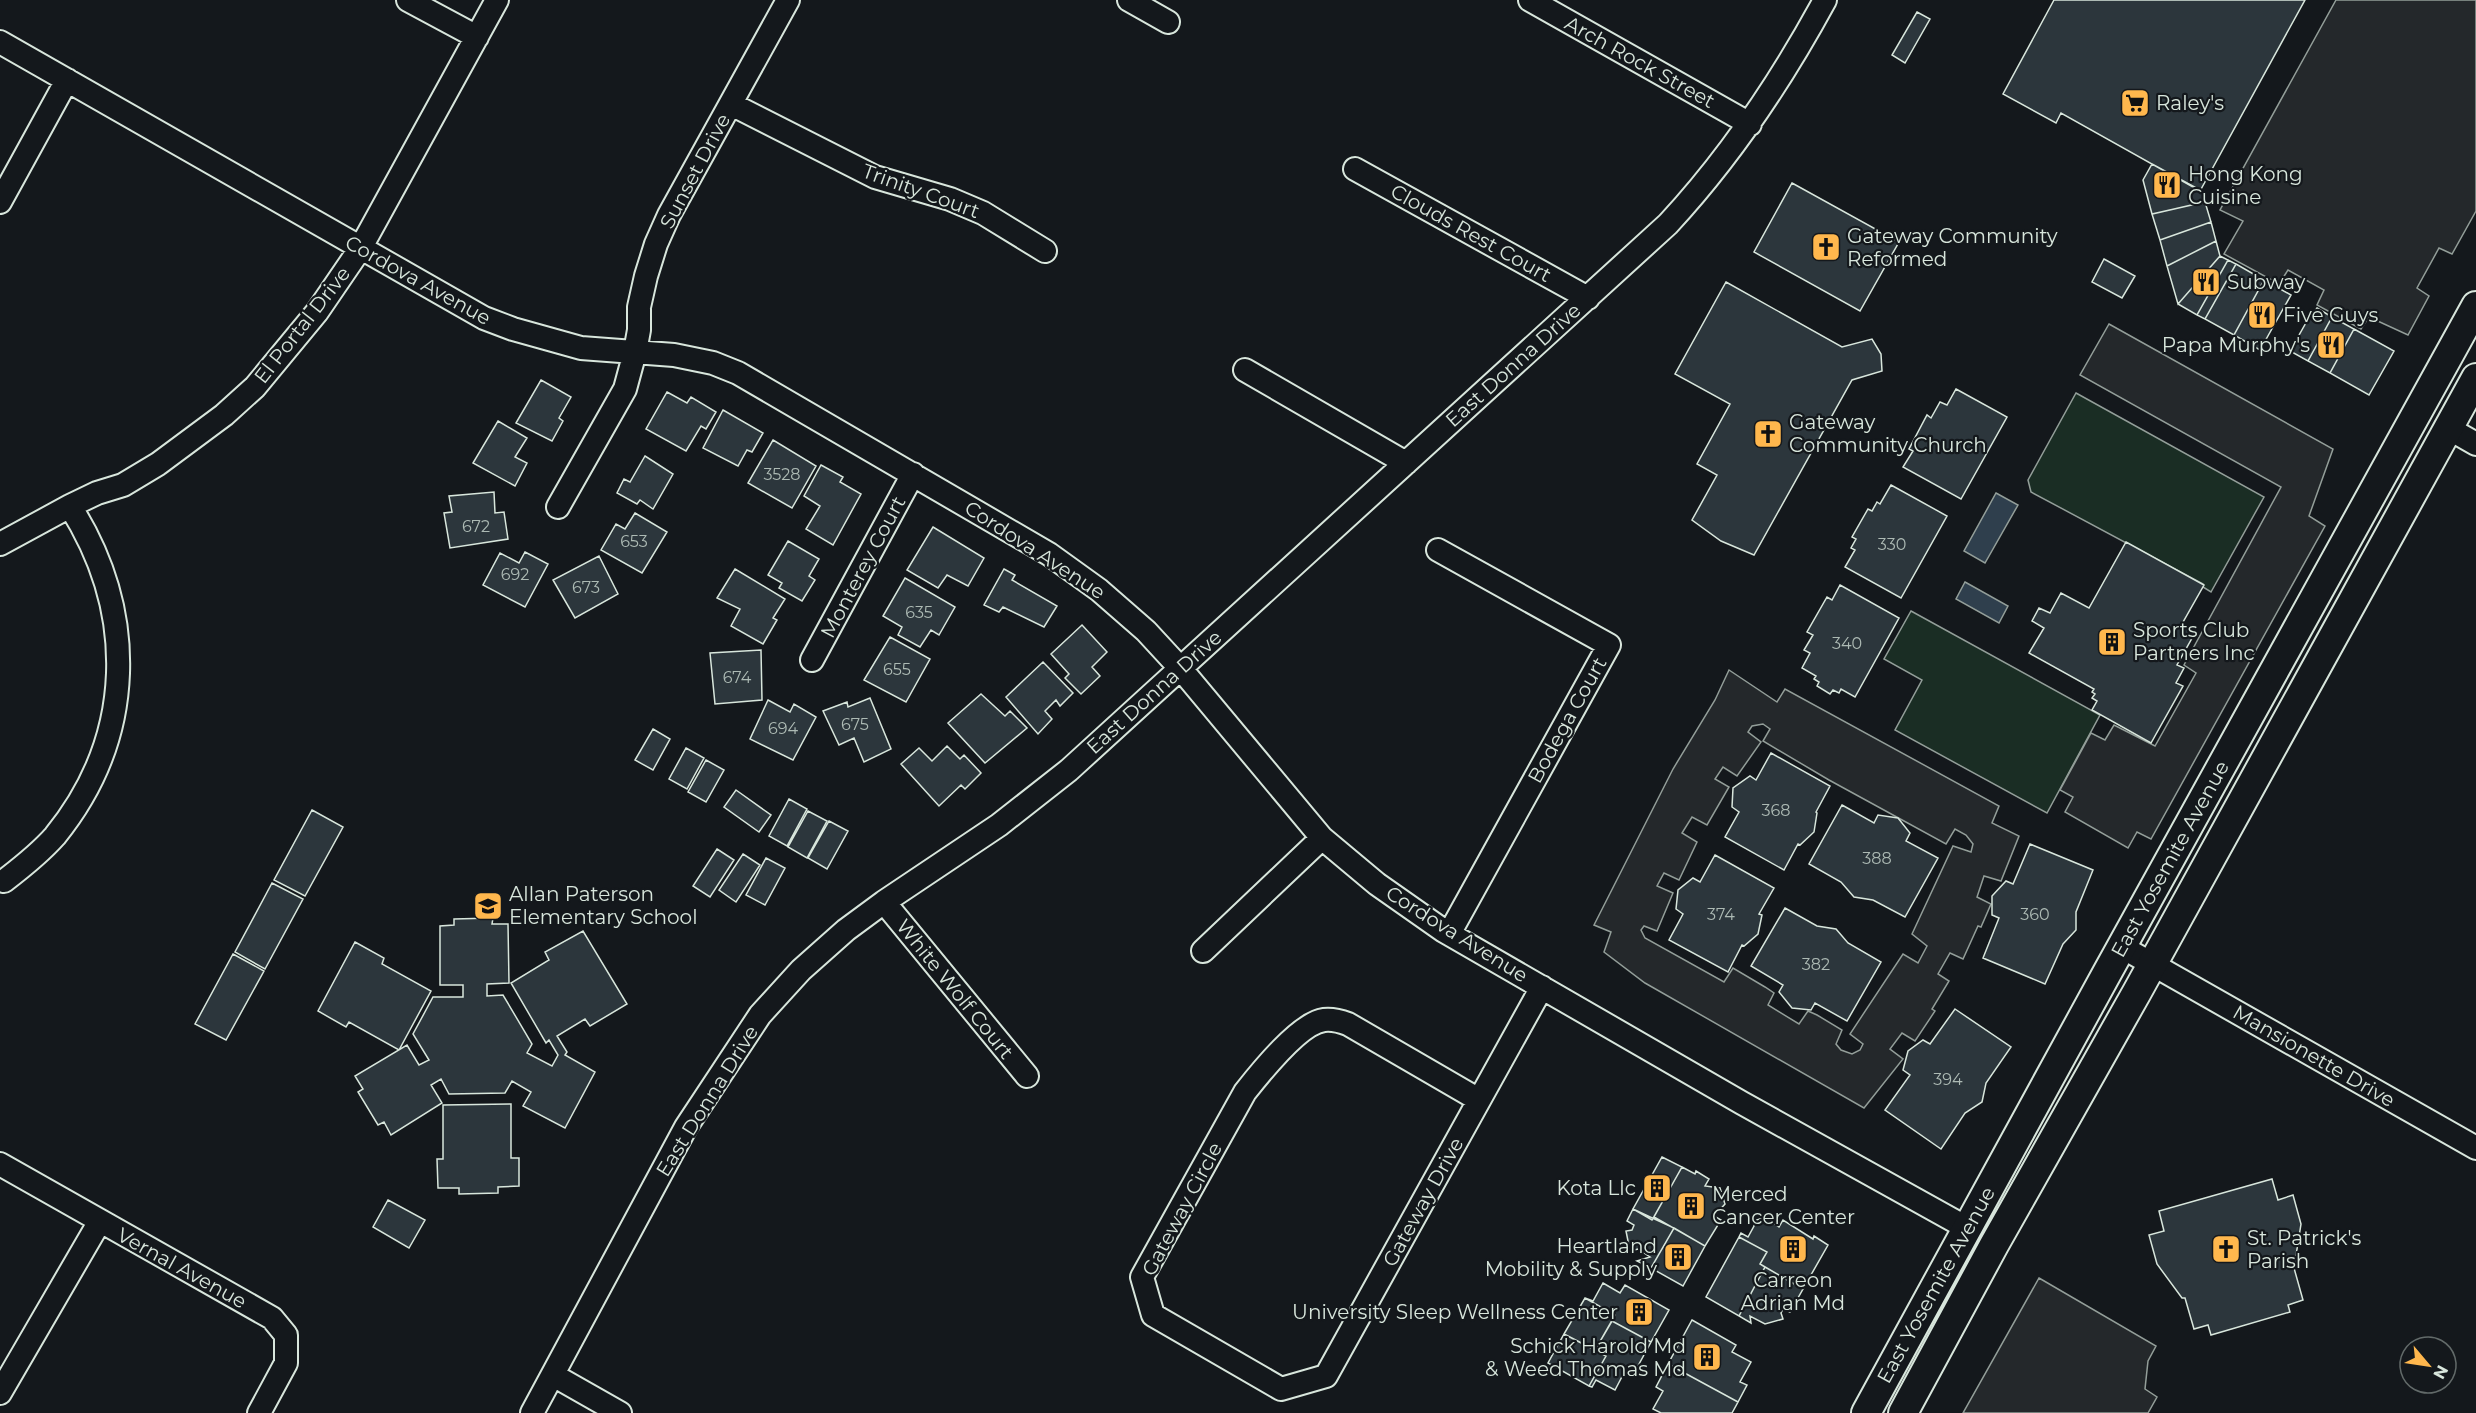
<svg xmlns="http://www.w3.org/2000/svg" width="2476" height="1413" viewBox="0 0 2476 1413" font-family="Montserrat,sans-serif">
	<rect width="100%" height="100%" fill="#14181c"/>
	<!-- green -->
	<path fill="#1a2d24" stroke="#939e99" stroke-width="1.5" d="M2076 393 2264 497 2211 592 2203 587V584L2031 492 2028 480Z
		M1911 611 2100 715 2047 813 1895 730 1922 680 1884 659Z"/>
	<!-- parking -->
	<path fill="#24282b" stroke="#939e99" stroke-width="1.5" fill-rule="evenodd" d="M2336 0H2476V211L2452 254 2439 248 2417 288 2429 296 2408 335 2369 317 2361 329 2317 305 2324 290 2288 270 2279 284 2224 254 2243 221 2220 210Z
		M2109 324 2333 449 2309 516 2325 526 2151 839 2137 832 2128 848 2065 812 2073 797 2060 790 2091 733 2105 740 2114 725 2155 746 2196 673 2184 665 2281 487 2080 375Z
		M1729 670 1777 702 1785 689 1999 806 1992 823 2019 836 2001 881 1984 876 1977 897 1991 904 1981 927 1978 926 1963 959 1950 953 1938 974 1949 981 1932 1009 1935 1011 1915 1041 1902 1033 1890 1049 1903 1059 1864 1108 1645 983 1604 952 1611 932 1594 925 1673 769 1715 700ZM1763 724 1770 729 1763 741 1829 780 1946 844 1955 829 1966 835 1973 844 1971 852 1953 846 1912 934 1927 946 1918 963 1903 954 1850 1034 1863 1044 1860 1050 1852 1054 1841 1050 1836 1044 1842 1030 1817 1015 1808 1011 1799 1024 1768 1005 1774 993 1765 987 1733 968 1724 982 1645 938 1641 930 1644 926 1657 931 1673 893 1657 886 1664 873 1679 880 1697 842 1682 833 1692 817 1707 825 1729 787 1715 779 1723 767 1737 776 1761 742 1748 732 1752 726Z
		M2039 1278 2156 1346 2148 1361 2145 1389 2157 1397 2148 1413H1963Z"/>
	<!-- water -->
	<path fill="#2f3f4d" stroke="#939e99" stroke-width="1.5" d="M1996 493 2018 505 1985 563 1964 551Z
		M1965 582 2008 606 1999 623 1956 599Z"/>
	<!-- building -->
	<path fill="#2c363c" stroke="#d8e6dc" stroke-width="1.5" d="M2054 0H2305L2200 191 2061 113 2056 123 2003 94Z
		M1917 12 1930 19 1905 63 1892 55Z
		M2152 164 2202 191 2205 202 2152 214 2143 180Z
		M1792 183 1899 242 1860 311 1754 252Z
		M2205 202 2211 222 2160 240 2152 214Z
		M2211 222 2216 241 2167 266 2160 240Z
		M2216 241 2220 256 2178 304 2167 266Z
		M2220 256 2228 260 2197 315 2178 304Z
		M2104 259 2135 276 2122 298 2092 282Z
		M2228 260 2236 264 2205 319 2197 315Z
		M2236 264 2264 280 2234 335 2205 319Z
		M2264 280 2291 295 2260 350 2234 335Z
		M1726 282 1842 347 1872 339 1881 354 1882 371 1852 380 1754 555 1721 541 1692 520 1717 475 1697 464 1730 404 1675 374Z
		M2317 308 2332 317 2308 361 2290 351 2311 314H2313Z
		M2332 317 2354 329 2330 373 2308 361Z
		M2354 329 2394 351 2369 395 2330 373Z
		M541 380 571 397 559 418 563 421 552 441 516 423Z
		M1956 389 2007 417 1961 499 1903 467 1913 451 1909 449 1927 415 1931 418 1940 402 1947 405Z
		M667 392 687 403 691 397 716 412 706 429 701 426 686 451 646 429Z
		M723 410 763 433 752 452 747 450 738 466 703 448Z
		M498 421 527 438 515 457 527 463 515 486 473 463Z
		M773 440 816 466 792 508 748 483Z
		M645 456 673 474 653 509 640 500 637 504 617 493 624 479 630 482Z
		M821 465 843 477 840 482 861 494 833 545 806 529 820 506 804 496Z
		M1891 485 1947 516 1901 598 1845 567 1855 550 1851 548 1856 539 1852 537 1868 509 1872 511 1877 502 1880 504Z
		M494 492 495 513 504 512 508 539 450 548 444 513 452 512 449 496Z
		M635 513 667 532 642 573 601 550 616 524 625 529Z
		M933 527 984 558 968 586 947 575 938 588 907 570Z
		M788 541 819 559 809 576 815 580 802 601 779 588 782 583 768 575Z
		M2126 542 2204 585 2182 624 2196 631 2177 665 2184 668 2176 683 2183 686 2151 743 2092 710 2097 701 2092 698 2095 694 2092 692 2094 689 2029 653 2044 628 2032 621 2039 608 2050 613 2061 593 2089 608Z
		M525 552 548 564 525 607 483 585 500 553 519 563Z
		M599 556 618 594 575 618 553 580Z
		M735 569 785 599 773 618 777 620 763 644 731 626 740 609 717 598Z
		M1004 569 1015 575 1012 580 1057 606 1044 627 1003 607 999 612 984 605Z
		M905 578 955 607 939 635 931 630 920 647 898 635 902 627 883 616Z
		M1840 585 1899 618 1855 697 1841 689 1839 693 1833 690 1830 694 1817 686 1819 682 1814 679 1816 676 1802 668 1810 653 1804 650 1813 635 1807 632 1827 597 1832 600Z
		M1082 625 1107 652 1092 667 1100 676 1081 694 1065 678 1069 674 1051 654Z
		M890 637 930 659 906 702 864 680Z
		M761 650 762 700 715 704 710 653Z
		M1043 662 1073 693 1060 706 1056 700 1045 711 1052 719 1038 734 1006 697Z
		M981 694 1005 716 1010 711 1027 728 985 763 948 723Z
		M870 698 891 749 864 762 854 738 839 745 823 711 847 702 848 707Z
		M768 700 790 712 794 704 816 717 793 760 750 739Z
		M653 729 670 739 653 770 635 760Z
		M947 746 960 759 964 755 981 773 965 789 961 785 939 806 901 764 919 748 932 761Z
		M686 748 704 758 687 789 669 779Z
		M1771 753 1830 786 1816 812 1817 813 1814 832 1800 845 1798 844 1784 870 1725 837 1739 812 1732 807 1733 788 1750 776 1756 780Z
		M706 760 724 770 706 802 688 792Z
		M736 790 771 815 759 832 724 807Z
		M789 799 807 809 787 846 769 836Z
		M1842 805 1874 823 1878 815 1898 818 1910 833 1906 841 1938 858 1905 917 1873 900 1854 897 1841 882 1809 864Z
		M312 810 343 827 305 896 274 880Z
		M808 811 827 821 807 858 788 847Z
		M829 821 848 831 827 869 808 858Z
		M2030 844 2093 870 2076 912V930L2063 944 2045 984 1983 958 1999 918 1992 915V896L2006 881 2013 884Z
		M717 849 734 860 710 897 693 886Z
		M743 854 760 865 736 902 719 890Z
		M1715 855 1774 888 1759 914 1762 915 1758 934 1744 946 1742 945 1728 972 1669 940 1683 914 1676 909 1678 890 1693 878 1700 882Z
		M766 858 785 868 765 905 746 895Z
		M272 883 303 899 265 969 235 952Z
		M1785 908 1817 926 1836 929 1848 943 1881 962 1847 1021 1815 1003 1811 1010 1792 1008 1779 992 1783 985 1751 966Z
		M493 918 492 924H508L509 983 487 984V996L503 995 532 1044 527 1053 552 1066 558 1055 549 1040 546 1043 511 983 549 960 545 952 583 931 627 1004 590 1026 585 1019 557 1036 567 1052 565 1055 595 1072 565 1128 523 1106 531 1092 512 1081 505 1093 449 1094 441 1079 431 1085 442 1103 391 1135 384 1122 378 1125 358 1092 363 1089 355 1076 407 1045 419 1065 429 1060 413 1034 433 997H463V985H440V926L454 925V919Z
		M355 942 384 958 382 964 431 991 399 1050 349 1022 346 1027 318 1011Z
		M233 954 264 971 226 1040 195 1024Z
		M1955 1009 2011 1047 1986 1083 1982 1102 1965 1113 1941 1149 1885 1110 1910 1075 1903 1070 1908 1051 1923 1040 1930 1044Z
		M511 1104V1158H519V1186L498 1187V1193L459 1194V1188H438L437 1159H443V1105Z
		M1662 1157 1682 1167 1652 1220 1633 1209Z
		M1682 1167 1695 1174 1696 1171 1709 1179 1705 1186 1720 1188 1725 1204 1714 1216 1721 1220 1705 1246 1654 1217Z
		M2272 1179 2278 1200 2293 1195 2301 1224 2294 1268 2303 1300 2288 1305 2290 1312 2211 1335 2208 1325 2194 1329 2185 1298H2182L2157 1264 2149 1235 2164 1231 2159 1211Z
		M388 1200 425 1220 409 1248 373 1227Z
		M1633 1209 1674 1228 1651 1268 1637 1261 1650 1257 1638 1249 1630 1251 1626 1231 1632 1230 1634 1225 1627 1221Z
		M1771 1215 1773 1223 1779 1227 1783 1220 1813 1239 1814 1236 1828 1245 1803 1289 1760 1264 1767 1252 1739 1237 1741 1233 1748 1237 1754 1226V1221Z
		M1674 1228 1705 1246 1683 1286 1651 1268Z
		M1739 1237 1767 1252 1760 1264 1765 1267 1739 1316 1706 1297Z
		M1765 1267 1803 1289 1790 1312 1783 1309 1781 1313 1783 1319 1765 1324 1750 1316 1751 1323 1739 1316Z
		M1603 1283 1620 1293 1625 1285 1669 1310 1651 1342 1612 1321 1615 1315 1585 1298 1593 1301Z
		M1585 1298 1615 1315 1595 1350 1564 1334Z
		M1692 1320 1736 1345 1732 1352 1751 1362 1740 1382 1747 1385 1738 1402 1668 1364Z
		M1612 1321 1651 1342 1633 1375 1625 1371 1615 1390 1596 1380 1592 1387 1589 1386 1606 1356 1595 1350Z
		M1564 1334 1606 1356 1589 1386 1548 1363Z
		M1668 1364 1738 1402 1732 1413H1661L1653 1409 1663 1391 1656 1387Z"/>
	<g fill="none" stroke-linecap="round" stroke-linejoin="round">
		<!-- minor casing -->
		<g stroke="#d8e6dc" stroke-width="26">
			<path id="minor" d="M408 0 477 37
				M1129 0 1168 22
				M1530 0 1750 124
				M0 42 484 318 513 329 581 348 674 355 713 363 738 373 1049 554 1099 590 1146 631 1181 669 1322 838 1377 884 1444 931 1742 1103 1967 1228
				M731 104 875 177 950 199 983 213 1045 251
				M1355 169 1588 298
				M0 202 67 80
				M1245 370 1406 463
				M2448 428 2476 444
				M558 507 625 389 635 352 639 330V307L646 276 656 244 669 215 788 0
				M0 544 70 506 97 493 123 485 158 464 224 415 255 387 317 312 360 249 497 0
				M1438 550 1609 645 1449 934
				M812 660 913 474
				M4 881C21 868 40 853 55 836 136 736 137 612 70 506
				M884 902 1027 1076
				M2122 947 2476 1148
				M1203 951 1322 838
				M1479 1100 1348 1024C1340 1021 1332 1019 1324 1020 1300 1023 1260 1073 1245 1092L1142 1277 1153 1315 1281 1389 1326 1376 1542 987
				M0 1164 272 1318 286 1335V1363L259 1413
				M553 1375 620 1413
				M0 1393 100 1221
				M532 1413 686 1127 760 1015 801 970 846 930 884 902 999 825 1069 770 1668 224C1731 156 1781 81 1825 0"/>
		</g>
		<!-- major casing -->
		<g stroke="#d8e6dc" stroke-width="32">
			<path id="major" d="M1866 1413 2107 973 2476 306
				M1903 1413 1994 1245 2137 992 2476 378"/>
		</g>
		<!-- minor -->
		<use href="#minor" stroke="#14181c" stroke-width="22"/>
		<!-- major -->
		<use href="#major" stroke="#14181c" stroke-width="28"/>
	</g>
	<!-- icons -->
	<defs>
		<g id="supermarket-square" transform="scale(1.5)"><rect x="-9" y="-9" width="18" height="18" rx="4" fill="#ffb74d" stroke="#14181c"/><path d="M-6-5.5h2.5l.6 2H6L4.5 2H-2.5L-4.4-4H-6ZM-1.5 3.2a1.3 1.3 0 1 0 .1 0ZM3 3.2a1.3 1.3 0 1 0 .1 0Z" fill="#111"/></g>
		<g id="restaurant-square" transform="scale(1.5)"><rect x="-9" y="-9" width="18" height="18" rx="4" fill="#ffb74d" stroke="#14181c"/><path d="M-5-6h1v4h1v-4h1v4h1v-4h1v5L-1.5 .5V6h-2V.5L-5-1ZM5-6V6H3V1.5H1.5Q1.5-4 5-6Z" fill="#111"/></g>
		<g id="church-square" transform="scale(1.5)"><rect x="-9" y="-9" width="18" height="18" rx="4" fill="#ffb74d" stroke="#14181c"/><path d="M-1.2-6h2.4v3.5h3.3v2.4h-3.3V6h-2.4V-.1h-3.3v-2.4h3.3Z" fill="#111"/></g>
		<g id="building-square" transform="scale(1.5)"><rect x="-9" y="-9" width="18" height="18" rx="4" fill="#ffb74d" stroke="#14181c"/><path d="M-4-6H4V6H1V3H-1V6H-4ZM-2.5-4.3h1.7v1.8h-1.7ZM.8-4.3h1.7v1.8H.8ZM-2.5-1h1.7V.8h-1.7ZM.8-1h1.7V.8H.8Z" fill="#111"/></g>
		<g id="school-square" transform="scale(1.5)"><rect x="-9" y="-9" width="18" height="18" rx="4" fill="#ffb74d" stroke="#14181c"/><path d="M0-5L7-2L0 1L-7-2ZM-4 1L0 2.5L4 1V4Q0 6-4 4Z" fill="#111"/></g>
	</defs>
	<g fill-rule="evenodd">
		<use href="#supermarket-square" x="2135" y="103"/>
		<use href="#restaurant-square" x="2167" y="185"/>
		<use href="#church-square" x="1826" y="247"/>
		<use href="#restaurant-square" x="2206" y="282"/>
		<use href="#restaurant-square" x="2262" y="315"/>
		<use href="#restaurant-square" x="2331" y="345"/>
		<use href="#church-square" x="1768" y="434"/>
		<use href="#building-square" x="2112" y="642"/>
		<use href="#school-square" x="488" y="906"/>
		<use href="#building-square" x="1657" y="1188"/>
		<use href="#building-square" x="1691" y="1206"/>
		<use href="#building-square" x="1793" y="1249"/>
		<use href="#church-square" x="2226" y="1249"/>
		<use href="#building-square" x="1678" y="1257"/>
		<use href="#building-square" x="1639" y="1312"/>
		<use href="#building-square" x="1707" y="1357"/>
	</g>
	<g text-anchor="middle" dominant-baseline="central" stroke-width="4.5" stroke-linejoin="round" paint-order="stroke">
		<!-- number labels -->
		<g font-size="16" fill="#adbab4">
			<text x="782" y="474">3528</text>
			<text x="476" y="526">672</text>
			<text x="634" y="541">653</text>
			<text x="1892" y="544">330</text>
			<text x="515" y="574">692</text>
			<text x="586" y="587">673</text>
			<text x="919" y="612">635</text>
			<text x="1847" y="643">340</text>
			<text x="897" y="669">655</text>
			<text x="737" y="677">674</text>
			<text x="855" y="724">675</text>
			<text x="783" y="728">694</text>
			<text x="1776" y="810">368</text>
			<text x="1877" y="858">388</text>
			<text x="1721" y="914">374</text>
			<text x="2035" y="914">360</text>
			<text x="1816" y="964">382</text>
			<text x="1948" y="1079">394</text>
		</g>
		<!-- street labels -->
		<g font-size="20" fill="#d8e6dc" stroke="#14181c">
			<text transform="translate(1640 62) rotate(29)">Arch Rock Street</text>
			<text transform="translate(695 171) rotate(-62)">Sunset Drive</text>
			<text transform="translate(921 191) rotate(20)">Trinity Court</text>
			<text transform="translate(1471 233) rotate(29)">Clouds Rest Court</text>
			<text transform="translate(418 280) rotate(29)">Cordova Avenue</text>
			<text transform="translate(302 325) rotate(-52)">El Portal Drive</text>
			<text transform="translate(1513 365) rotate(-42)">East Donna Drive</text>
			<text transform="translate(1035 550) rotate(33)">Cordova Avenue</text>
			<text transform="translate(863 567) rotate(-62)">Monterey Court</text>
			<text transform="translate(1154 692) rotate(-42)">East Donna Drive</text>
			<text transform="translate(1567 720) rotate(-61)">Bodega Court</text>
			<text transform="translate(2170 859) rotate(-61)">East Yosemite Avenue</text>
			<text transform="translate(1457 934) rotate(32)">Cordova Avenue</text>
			<text transform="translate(955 989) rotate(51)">White Wolf Court</text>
			<text transform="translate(2314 1056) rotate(30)">Mansionette Drive</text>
			<text transform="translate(707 1101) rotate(-58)">East Donna Drive</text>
			<text transform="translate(1423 1202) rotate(-61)">Gateway Drive</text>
			<text transform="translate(1182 1209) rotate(-62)">Gateway Circle</text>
			<text transform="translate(182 1268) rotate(29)">Vernal Avenue</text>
			<text transform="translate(1936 1285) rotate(-61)">East Yosemite Avenue</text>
		</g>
		<!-- poi labels -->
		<g font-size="20" fill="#d8e6dc" stroke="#14181c" text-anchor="start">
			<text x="2156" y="103">Raley's</text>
			<text x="2188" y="174">Hong Kong<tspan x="2188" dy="23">Cuisine</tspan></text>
			<text x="1847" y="236">Gateway Community<tspan x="1847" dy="23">Reformed</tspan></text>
			<text x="2227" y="282">Subway</text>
			<text x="2283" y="315">Five Guys</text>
			<text x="2310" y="345" text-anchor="end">Papa Murphy's</text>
			<text x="1789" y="422">Gateway<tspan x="1789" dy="23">Community Church</tspan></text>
			<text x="2133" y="630">Sports Club<tspan x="2133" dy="23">Partners Inc</tspan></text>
			<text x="509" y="894">Allan Paterson<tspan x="509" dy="23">Elementary School</tspan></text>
			<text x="1636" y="1188" text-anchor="end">Kota Llc</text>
			<text x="1712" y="1194">Merced<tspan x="1712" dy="23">Cancer Center</tspan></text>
			<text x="2247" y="1238">St. Patrick's<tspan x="2247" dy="23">Parish</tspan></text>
			<text x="1657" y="1246" text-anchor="end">Heartland<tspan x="1657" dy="23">Mobility &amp; Supply</tspan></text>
			<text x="1793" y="1280" text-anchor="middle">Carreon<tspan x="1793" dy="23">Adrian Md</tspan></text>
			<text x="1618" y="1312" text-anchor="end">University Sleep Wellness Center</text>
			<text x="1686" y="1346" text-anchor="end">Schick Harold Md<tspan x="1686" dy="23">&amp; Weed Thomas Md</tspan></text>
		</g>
	</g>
	<!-- north arrow -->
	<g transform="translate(2428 1365) rotate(119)"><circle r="28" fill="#14181c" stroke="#626a69" stroke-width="1.5"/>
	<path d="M0-4.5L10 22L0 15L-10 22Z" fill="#ffb74d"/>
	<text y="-9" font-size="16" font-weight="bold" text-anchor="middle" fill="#d8e6dc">N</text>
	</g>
</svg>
